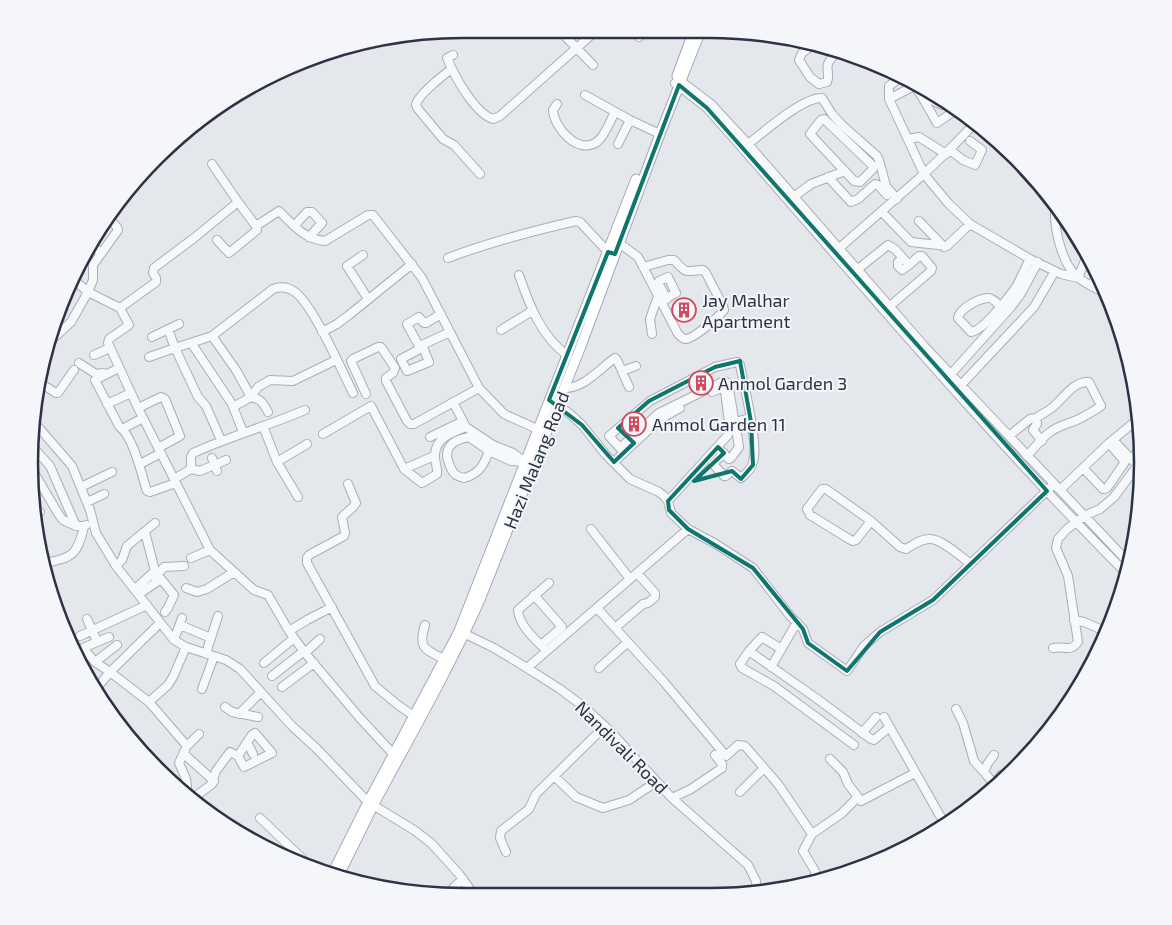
<svg xmlns="http://www.w3.org/2000/svg" width="1172" height="925" viewBox="0 0 1172 925" font-family="'Exo 2',sans-serif">
	<rect width="100%" height="100%" fill="#e4e7ec"/>
	<g fill="none" stroke-linecap="round" stroke-linejoin="round">
		<!-- minor casing -->
		<g stroke="#a9aeb7" stroke-width="10">
			<path id="minor" d="M558 29 593 65
				M633 29 639 37
				M813 45 802 53 799 60 810 77 819 84 827 82C830 75 826 70 828 64 829 59 836 54 840 50
				M452 69 447 58 453 55
				M678 79 711 104 748 144 925 347 1130 564
				M675 83 707 108C846 265 980 427 1128 575
				M585 95 630 120 660 134
				M921 95 937 123 957 109
				M889 99 912 87H915L921 95 942 105H952
				M557 104 553 110C554 128 578 155 597 142 605 136 610 121 615 112
				M824 119 873 166V169L860 182 854 181 810 134 821 120Z
				M976 122 954 145 924 174 948 203 970 224 1030 259 1061 274 1078 278
				M908 139 919 137 946 154
				M618 144 630 120
				M748 144C764 132 803 97 822 98L832 114 842 125 877 156 879 160 886 186 897 199
				M950 150 963 160 975 165 982 150 970 141
				M480 174 454 145 443 139 418 109 416 105C417 96 443 75 452 69 459 84 477 114 493 119L500 116 598 29
				M828 177 851 202 858 199 875 184 878 185 887 195
				M795 196 811 184 845 171
				M1055 208C1054 229 1062 266 1079 278 1087 285 1098 289 1107 294
				M882 212 911 242 947 246 970 224
				M108 218 117 227 118 230 93 265V280L88 292 120 308 129 325 109 339 108 343 138 408 210 550 254 590 268 595 289 631 305 653 359 717 396 757
				M919 221 944 247
				M256 226 279 211C293 225 304 239 325 241L368 215H373L422 278 479 388 504 414 546 433
				M294 226 307 212H312L322 223 309 237
				M217 240 229 253 257 230 256 226 238 202
				M89 243 101 253
				M619 243 638 257 678 334C680 336 682 338 685 339 693 340 718 317 724 310L723 306 706 273 703 270C684 271 688 275 674 260H668L643 267
				M837 250 924 174 889 99V86L902 76
				M363 255 347 266 368 299
				M448 258C490 242 532 231 576 221L580 222 608 252 612 253
				M903 258 898 262V266L902 270 909 265
				M858 269 888 245 895 249 909 265 919 256H922L932 268 931 271 890 306
				M519 275C529 304 541 337 568 356
				M1078 278 1088 253
				M1091 285 1094 281 1100 279
				M661 302 675 293H676L668 277 659 281 658 283 667 299
				M1000 306C997 303 992 297 987 298 978 299 959 309 958 318L971 332C983 331 1008 298 1016 287 1021 278 1025 268 1030 259
				M120 308 156 282V278L153 273 154 268 194 238 238 202 212 164
				M501 330 532 311
				M322 332 337 324 349 315 412 264
				M652 334 650 319 658 296
				M212 336 175 348 198 397 206 406 221 440
				M152 337 179 324
				M192 344 232 404 243 432
				M422 345 429 362 407 371 401 359 418 350 422 345 450 332
				M45 346 71 322 88 292 73 279
				M420 348 407 324 419 317 424 323H426L441 314
				M94 355 110 348
				M149 357 175 348 168 329
				M79 363 96 374 103 373
				M119 368 95 380 119 426C134 438 141 473 147 491L150 492 176 483
				M622 371 636 366
				M951 374 1011 307 1020 295 1038 262
				M961 385 1034 307 1055 271
				M564 388C584 389 600 368 615 358L617 360 629 387
				M38 390 45 386 56 393H58L74 370
				M366 394 351 361 353 359 378 347H381L395 368 393 373 386 378V381L407 421 410 424H414L479 388
				M453 402 465 425
				M553 402 569 413 582 425 606 455 630 479 659 492 664 496 668 501 671 513 688 529 716 544 753 568 791 617 803 629 808 643 847 671 864 646 880 632 933 600 1054 484
				M107 404 131 393
				M233 407 251 397 258 387 270 380 293 381 336 360
				M138 408 161 397 165 399 180 436 158 448
				M268 412C263 403 261 399 251 397L236 370 212 336 273 289C281 286 288 287 295 292 313 305 342 371 353 393
				M34 422 72 466 90 510 96 533 116 566 174 640 186 647 226 660 240 669 292 726 316 748 368 802 414 830 431 843 459 874 475 896
				M263 426 277 462 298 497
				M122 429 143 418
				M323 434 371 406 404 469 422 483 437 474C438 467 434 461 435 454 436 437 453 432 466 427L493 445 513 453 526 462
				M1009 436 1030 419 1036 418
				M430 437 463 421
				M1113 440 1137 465
				M31 445 50 466 76 526H84
				M489 451C484 465 479 474 464 478 456 476 453 474 450 466 442 449 451 440 469 437L489 451 511 461 525 462
				M721 451 729 459 731 458 739 447 735 422 750 418
				M724 453 713 464 724 476H726L732 471 741 478C746 474 752 468 753 462 759 444 744 386 740 365L737 362 715 367 650 401 609 436 620 448 659 413 724 381 728 383 734 419
				M1027 456C1034 449 1042 437 1049 433 1057 426 1068 424 1077 420 1085 416 1094 411 1101 406L1089 382C1073 381 1064 398 1053 407 1048 411 1042 414 1036 418L1037 424 1033 430 1042 441
				M212 458 217 471
				M1131 459 1141 449
				M277 462 307 444
				M614 462 660 419 680 408
				M29 464 59 515 63 520 76 526
				M140 464 161 453
				M1083 468 1103 489 1107 488 1125 462 1109 443
				M191 469 200 471 226 460
				M404 469 434 456
				M174 479 191 469V457L193 453C230 436 268 426 305 410
				M348 484 356 503 353 507 342 517 345 533 344 536 309 555 307 558V563L375 686 398 705 414 716
				M81 487 112 472
				M822 489H826L871 521 856 540 853 541 849 539 810 515 807 509Z
				M1060 490 1109 443 1138 419 1140 420
				M668 501 728 435 730 430 725 391 721 388 712 392
				M87 502 104 494
				M36 514 40 512
				M871 521 900 547 906 549C913 545 922 538 931 539 943 540 961 557 971 564
				M591 529 630 579
				M191 558 210 550
				M42 564C72 557 77 557 84 526L86 525
				M116 566 122 560 127 546 155 523
				M155 577 164 567 184 566
				M186 588 197 592 207 589 234 572
				M135 589 155 571 145 532
				M139 594 161 579 174 595 168 608 165 612
				M534 595 562 627 541 645
				M597 608 664 682 726 756 738 745 745 746 778 784 812 834 803 851 815 871V880
				M87 619 96 639
				M1074 620 1084 622 1107 632
				M180 625 211 638
				M425 625C418 648 424 649 444 659
				M615 628 643 604 648 603 655 597V593L637 573
				M289 631 307 620 332 607
				M461 632 494 648 527 668 560 689 584 707 610 731 672 798 748 865 756 881 757 892
				M80 636 147 605
				M174 640 182 618
				M83 648 109 637
				M1053 648C1064 646 1071 652 1078 642L1068 576 1056 548 1058 539 1067 529 1084 516 1100 509 1114 497 1141 461
				M547 651C536 640 519 626 518 610L549 583
				M749 651 762 637 781 649
				M76 653 83 648 95 662 110 672 160 623
				M305 653 320 639
				M207 654 208 647 218 616
				M95 662 117 645
				M264 663 294 638
				M771 667 797 622
				M527 668 688 529
				M599 668 628 642
				M272 676 304 651
				M282 687 314 663
				M202 689 214 656
				M95 690 110 672 149 702 168 685 173 677 186 647
				M149 702 187 746 199 734
				M225 707 232 712 258 717
				M956 709 963 723 974 761 984 772
				M239 714 261 692
				M884 717 939 814 946 824
				M862 733 876 717
				M247 742 253 754
				M854 745 774 686 742 668 740 664 749 651 816 698 871 739 874 740 886 730
				M185 750 179 763 186 779 188 794
				M184 754 214 781 212 784 196 796
				M830 759 843 772 848 784 861 801 915 773
				M554 776 576 797 603 808 629 800 656 782
				M213 779 216 771 230 752 238 756 244 767 272 753 255 733 252 735 238 756
				M994 784 1001 775
				M740 792 764 768
				M672 798 691 789 722 768V764L715 755
				M981 799 994 784 984 772 988 763 994 755
				M260 818 311 867
				M812 834 841 814 857 798
				M506 852 500 838 501 831 529 809 536 794 605 726
				M455 896 453 888 463 879"/>
		</g>
		<!-- major casing -->
		<g stroke="#a3abb8" stroke-width="11">
			<path id="major" d="M677 76 694 30
				M332 874 368 802 459 631 636 179
				M338 876C351 852 362 828 374 804 410 737 448 671 479 602L581 346 660 134 701 30"/>
		</g>
		<!-- minor -->
		<use href="#minor" stroke="#f7f8fa" stroke-width="8"/>
		<!-- major -->
		<use href="#major" stroke="#fff" stroke-width="9"/>
	</g>
	<!-- marked area -->
	<path fill="none" stroke="#0f766e" stroke-width="4" stroke-linejoin="round" d="M679 85 707 108 1047 491 933 600 880 632 847 671 808 643 803 629 753 568 688 529 669 510 668 501 718 447 724 453 694 481 732 471 741 479 753 465 751 422 740 361 715 367 649 401 618 428 634 443 614 462 582 425 549 400 608 252 615 254Z"/>
	<!-- icons -->
	<defs>
		<g id="building-ring" transform="scale(1.25)"><circle r="9.5" fill="#f4f6f9" stroke="#d1495b" stroke-width="1.5"/><path d="M-4-6H4V6H1V3H-1V6H-4ZM-2.5-4.3h1.7v1.8h-1.7ZM.8-4.3h1.7v1.8H.8ZM-2.5-1h1.7V.8h-1.7ZM.8-1h1.7V.8H.8Z" fill="#d1495b"/></g>
	</defs>
	<g fill-rule="evenodd">
		<use href="#building-ring" x="684" y="310"/>
		<use href="#building-ring" x="701" y="383"/>
		<use href="#building-ring" x="634" y="424"/>
	</g>
	<g text-anchor="middle" dominant-baseline="central" stroke-width="4" stroke-linejoin="round" paint-order="stroke">
		<!-- poi labels -->
		<g font-size="18" fill="#2b3445" stroke="#f4f6f9" text-anchor="start">
			<text x="702" y="300">Jay Malhar<tspan x="702" dy="21">Apartment</tspan></text>
			<text x="718" y="383">Anmol Garden 3</text>
			<text x="652" y="424">Anmol Garden 11</text>
		</g>
		<!-- street labels -->
		<g font-size="18" fill="#2b3445" stroke="#f4f6f9">
			<text transform="translate(536 460) rotate(-68)">Hazi Malang Road</text>
			<text transform="translate(622 747) rotate(45)">Nandivali Road</text>
		</g>
	</g>
	<!-- crop -->
	<path d="M0 0H1172V925H0ZM463 38H709A425 425 0 0 1 1134 463V463A425 425 0 0 1 709 888H463A425 425 0 0 1 38 463V463A425 425 0 0 1 463 38Z" fill="#f4f6f9" fill-rule="evenodd"/>
	<path fill="none" stroke="#2b3445" stroke-width="2.5" d="M463 38H709A425 425 0 0 1 1134 463V463A425 425 0 0 1 709 888H463A425 425 0 0 1 38 463V463A425 425 0 0 1 463 38Z"/>
</svg>
